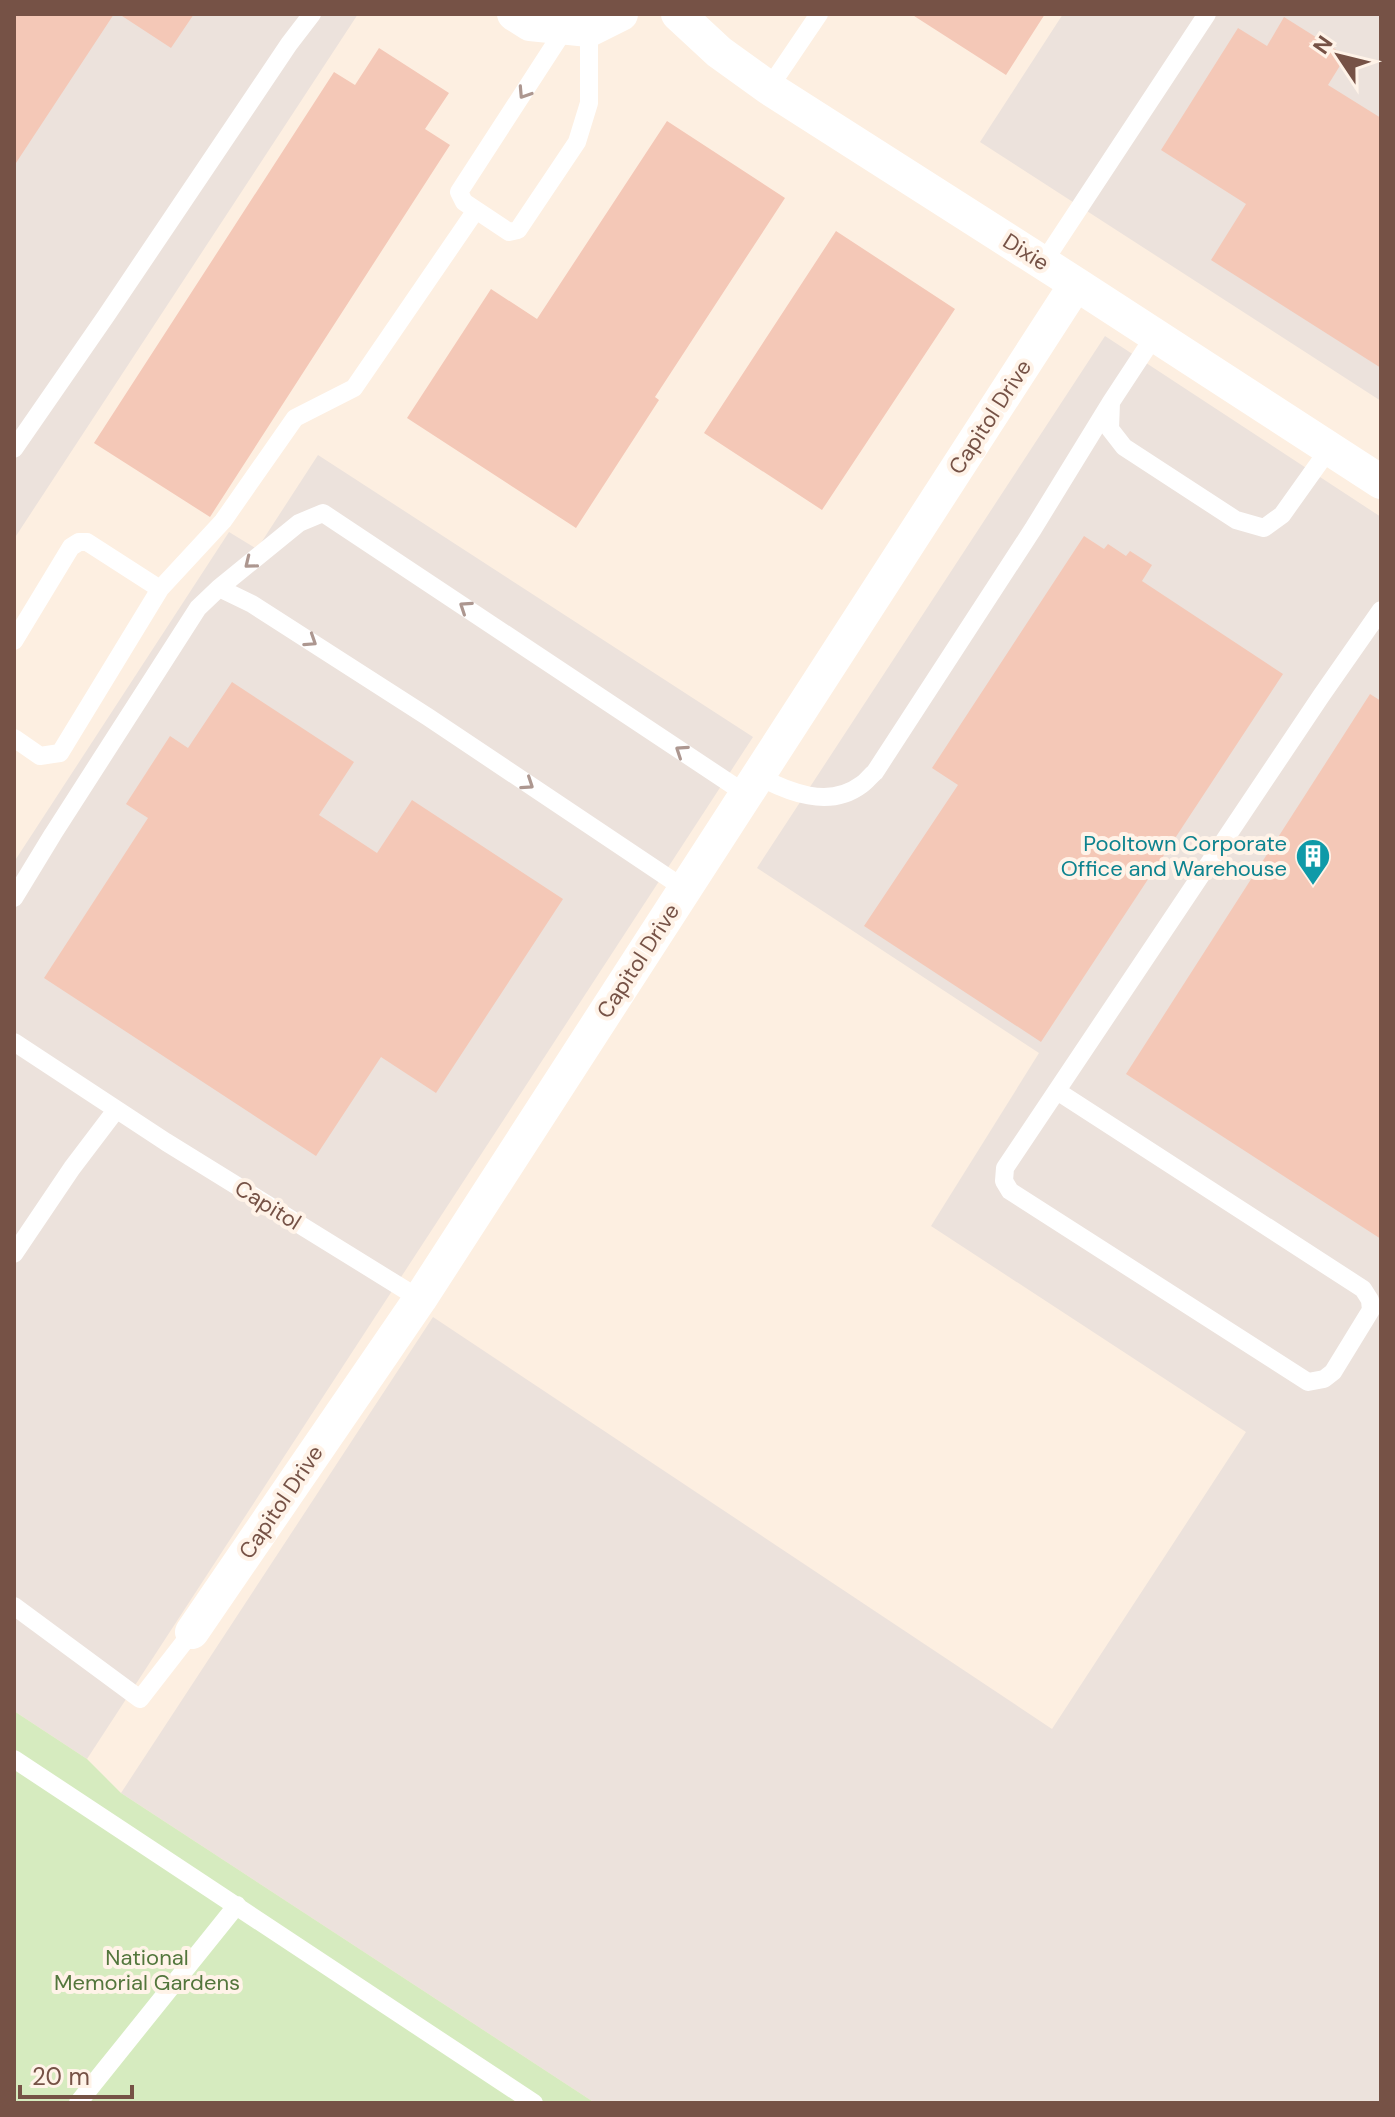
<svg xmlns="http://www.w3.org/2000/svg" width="1395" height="2117" viewBox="0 0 1395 2117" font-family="'DM Sans',sans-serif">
	<rect width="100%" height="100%" fill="#fdefe1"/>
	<!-- industrial -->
	<path fill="#ece2dc" d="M14 14H358L14 539Z
		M1063 14H1381V401L980 142Z
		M1105 336 1381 517V2103H595L121 1793 433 1317 1052 1729 1246 1432 931 1226 1039 1053 757 868Z
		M318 455 753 737 87 1759 14 1711V862L229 532 257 549Z"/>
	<!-- green -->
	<path fill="#d6ebbf" d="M14 1711 87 1759 121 1793 595 2103H14Z"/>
	<!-- building -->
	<path fill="#f4c8b7" d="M14 14H114L14 166Z
		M119 14H194L171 48Z
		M911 14H1045L1006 75Z
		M1284 17 1346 56 1328 85 1381 118V368L1211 260 1246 204 1161 150 1238 28 1267 46Z
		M379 48 449 93 425 129 450 145 210 517 94 443 334 72 355 85Z
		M667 121 785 198 655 397 659 400 576 528 407 418 491 289 537 319Z
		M836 231 955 309 822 510 704 433Z
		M1084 536 1104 549 1108 544 1126 556 1130 551 1152 565 1142 581 1283 674 1041 1042 864 926 958 785 932 768Z
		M232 682 354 762 319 815 377 853 412 800 563 899 436 1093 381 1057 316 1156 44 978 148 818 126 804 170 736 188 748Z
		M1370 694 1381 701V1239L1126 1074Z"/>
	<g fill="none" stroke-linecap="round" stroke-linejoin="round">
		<!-- lane -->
		<path stroke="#fff" stroke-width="18" d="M769 88 819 14
			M476 210 464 202 459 192 566 27
			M1043 263 1207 14
			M1155 335 1111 402 1110 429 1124 447 1236 520 1264 528 1282 515 1329 449
			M14 449 106 316 289 44 312 14
			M219 588 252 604 428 717 685 889
			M14 641 71 547 79 542H87L160 589
			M14 738 40 756 60 753 160 589 223 521 295 418 354 388 476 210 509 232 518 230 577 142 589 103V30
			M758 776C788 792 829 809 861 785 866 782 870 776 875 772L1033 529 1111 402
			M14 898 53 834 198 608 219 588 299 523 323 513 746 794
			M14 1042 166 1142 420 1299
			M1057 1091 1363 1289 1370 1300 1371 1310 1333 1372 1324 1379 1308 1382 1010 1191 1004 1181 1005 1168 1321 696 1381 610
			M14 1254 72 1168 116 1110
			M14 1606 140 1699 192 1632
			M14 1759 534 2103
			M78 2103 237 1905"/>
		<!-- street -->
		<path stroke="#fff" stroke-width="34" d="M514 14 530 24 589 30 621 14
			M678 14 719 52 769 88 1076 284 1381 482
			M192 1632 420 1299 1076 284"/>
	</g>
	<!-- one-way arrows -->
	<defs><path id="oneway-chevron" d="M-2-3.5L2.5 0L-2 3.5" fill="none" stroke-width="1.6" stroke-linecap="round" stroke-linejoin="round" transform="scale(2)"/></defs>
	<g stroke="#ad9790">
		<use href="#oneway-chevron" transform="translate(524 93) rotate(123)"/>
		<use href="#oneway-chevron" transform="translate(250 563) rotate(141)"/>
		<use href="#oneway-chevron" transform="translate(465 607) rotate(-146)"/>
		<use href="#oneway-chevron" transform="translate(311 641) rotate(33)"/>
		<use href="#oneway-chevron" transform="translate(681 751) rotate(-146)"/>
		<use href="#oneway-chevron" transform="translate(528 784) rotate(34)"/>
	</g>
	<!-- icons -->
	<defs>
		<g id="building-pin" transform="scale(1.8)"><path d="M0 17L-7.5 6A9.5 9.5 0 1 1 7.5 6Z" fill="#0f9aa8" stroke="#fff3e8"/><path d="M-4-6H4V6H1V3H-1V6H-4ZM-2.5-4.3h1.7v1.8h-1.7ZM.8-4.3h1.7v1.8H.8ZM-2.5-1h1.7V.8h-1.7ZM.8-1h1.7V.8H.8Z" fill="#fff"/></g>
	</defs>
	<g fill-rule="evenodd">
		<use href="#building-pin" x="1313" y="856"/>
	</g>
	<g text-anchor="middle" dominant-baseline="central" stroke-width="8" stroke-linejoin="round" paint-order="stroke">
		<!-- street labels -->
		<g font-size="22" fill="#765246" stroke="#fff3e8">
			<text transform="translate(1026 252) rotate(32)">Dixie</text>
			<text transform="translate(990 417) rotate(-57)">Capitol Drive</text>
			<text transform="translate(638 961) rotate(-57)">Capitol Drive</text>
			<text transform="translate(268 1205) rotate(32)">Capitol</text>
			<text transform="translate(281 1502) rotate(-56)">Capitol Drive</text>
		</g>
		<!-- culture labels -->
		<g font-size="22" fill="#0d838f" stroke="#fff3e8" text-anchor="end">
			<text x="1287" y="843">Pooltown Corporate<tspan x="1287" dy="25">Office and Warehouse</tspan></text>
		</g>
		<!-- park labels -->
		<g font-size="22" fill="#53763c" stroke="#fff3e8">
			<text x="147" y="1957">National<tspan x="147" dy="25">Memorial Gardens</tspan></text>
		</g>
	</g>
	<!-- border -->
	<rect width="1395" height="2117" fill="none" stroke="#765246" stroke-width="32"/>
	<!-- north arrow -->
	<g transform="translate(1339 56) rotate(305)" stroke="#fff3e8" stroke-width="6" paint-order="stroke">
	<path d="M0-6L14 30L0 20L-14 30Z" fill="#765246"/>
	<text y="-12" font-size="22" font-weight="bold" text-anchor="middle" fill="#765246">N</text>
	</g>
	<!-- scale -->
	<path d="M20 2085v12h112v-12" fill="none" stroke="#765246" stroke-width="4"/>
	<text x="32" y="2085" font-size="24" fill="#765246" stroke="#fff3e8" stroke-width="6" paint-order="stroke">20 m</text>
</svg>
